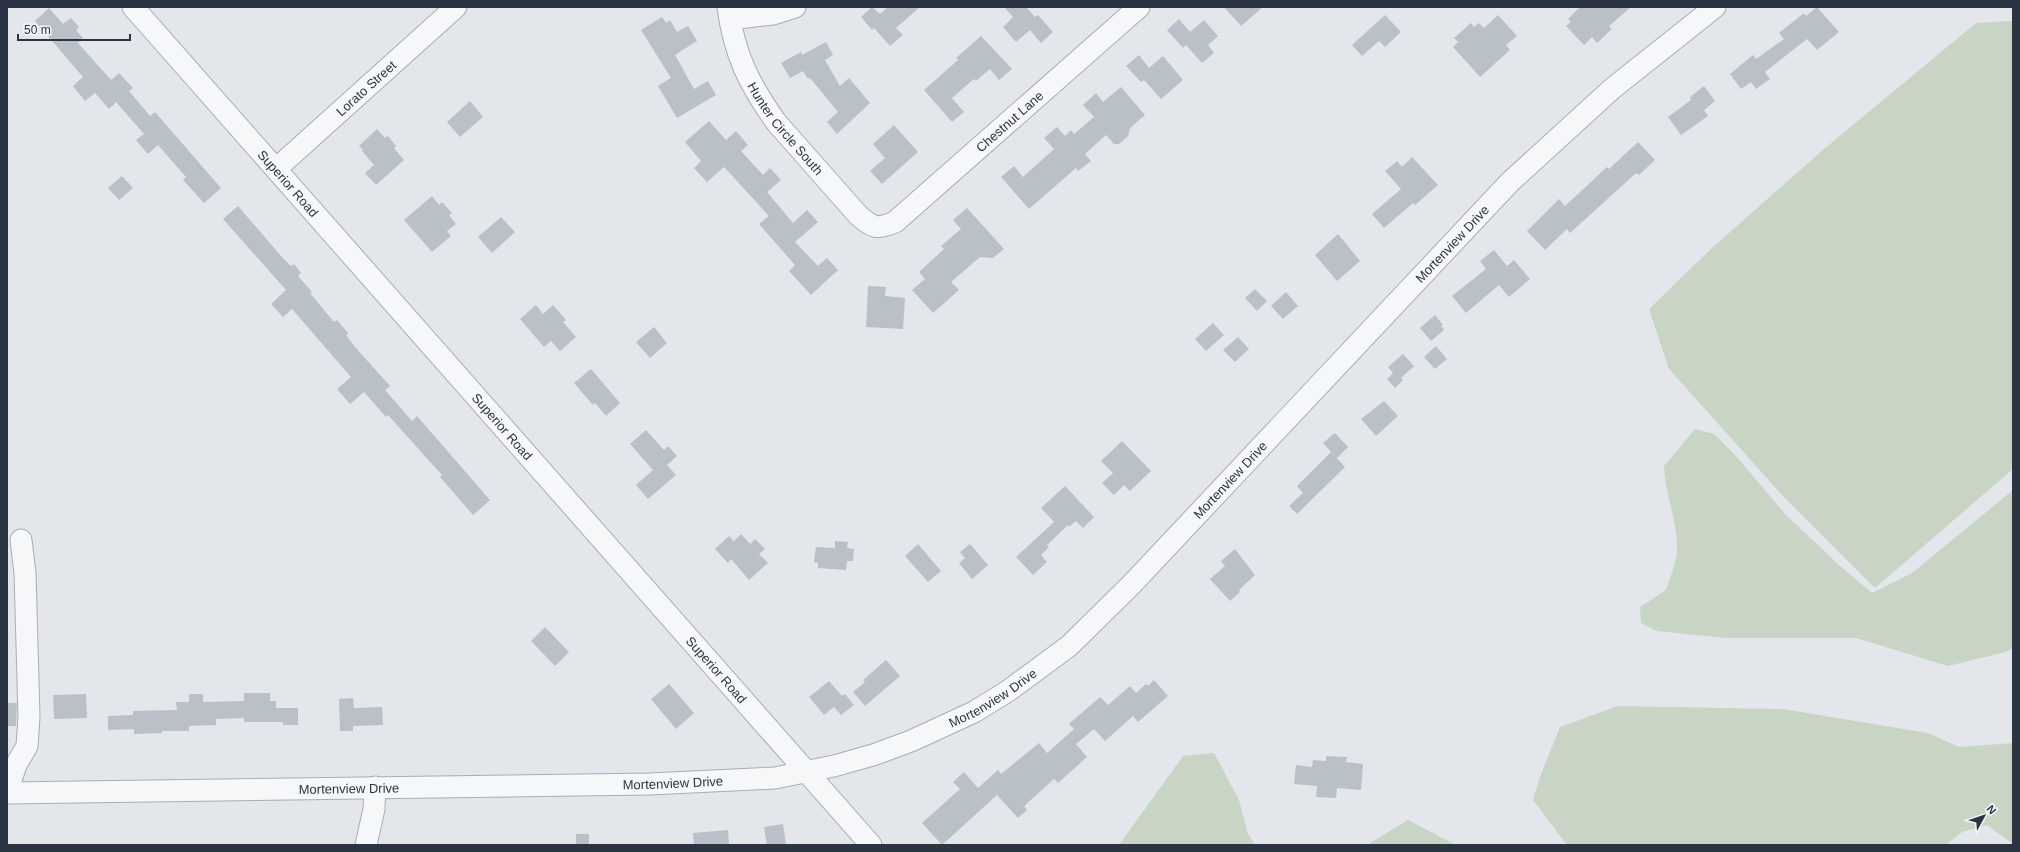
<svg xmlns="http://www.w3.org/2000/svg" width="2020" height="852" viewBox="0 0 2020 852" font-family="Helvetica,sans-serif">
	<rect width="100%" height="100%" fill="#e3e6eb"/>
	<!-- green -->
	<path fill="#c9d5c4" d="M2013 21V469L1875 588 1782 495 1669 369 1649 309 1713 247 1824 149 1976 23Z
		M1695 429 1714 434 1736 456 1785 514 1840 566 1872 593 1912 573 2013 490V648L2006 652 1948 666 1856 638H1726L1657 631 1641 623 1640 607 1666 590C1670 578 1676 563 1677 551 1678 522 1665 494 1664 466Z
		M1618 706 1783 709 1928 733 1959 747 2013 743V844L1987 825 1962 832 1946 845H1567L1533 800 1540 777 1560 727Z
		M1214 753 1239 800 1248 834 1255 845H1119L1183 756Z
		M1408 820 1456 845H1367Z"/>
	<!-- building -->
	<path fill="#bac0c8" d="M872 7 880 14 888 7H920L896 28 903 35 890 46 874 28 872 30 861 17Z
		M1004 7H1026L1035 17 1038 15 1053 32 1041 43 1030 30 1016 42 1003 27 1013 17Z
		M1224 7H1263L1241 26Z
		M1580 7H1631L1609 26 1612 29 1597 43 1592 37 1584 45 1566 26 1571 22 1568 19Z
		M1817 7 1839 32 1817 50 1807 39 1765 72 1770 79 1756 89 1751 82 1741 89 1730 74 1753 55 1756 59 1784 39 1779 33 1804 13 1806 16Z
		M49 8 63 24 71 18 79 27 76 30 83 38 78 43 111 80 119 73 133 88 129 91 150 116 155 112 221 188 204 203 183 180 186 177 158 145 148 154 136 140 144 134 116 102 109 109 95 93 85 101 73 86 83 77 35 21Z
		M1385 15 1401 32 1385 47 1379 41 1362 56 1352 45Z
		M1498 15 1517 36 1506 45 1510 50 1480 77 1453 47 1458 42 1454 38 1471 23 1474 27 1479 23 1484 28Z
		M662 17 666 23 670 20 677 32 688 26 697 41 675 55 694 89 708 81 716 95 677 118 658 86 671 78 641 30Z
		M1179 19 1190 32 1204 20 1218 36 1208 45 1214 53 1202 63 1186 45 1183 48 1167 30Z
		M981 36 1012 69 999 80 990 69 976 81 974 79 952 98 964 112 952 122 924 90 958 60 956 58Z
		M826 42 833 55 825 60 840 86 849 78 870 103 837 134 827 122 838 112 810 78 808 79 803 71 790 78 781 63 801 52 802 55Z
		M1139 55 1149 68 1163 56 1183 80 1161 99 1144 80 1141 82 1126 66Z
		M1704 86 1715 101 1704 110 1708 116 1681 135 1668 117 1691 100 1690 97Z
		M1121 87 1145 115 1130 128 1128 136 1119 144H1114L1106 135 1085 154 1091 161 1078 171 1076 168 1029 209 1001 177 1014 166 1023 177 1054 149 1044 138 1057 127 1065 136 1071 130 1074 134 1094 117 1083 105 1096 93 1103 102Z
		M470 101 483 117 460 137 447 122Z
		M709 121 726 140 736 131 748 145 741 151 763 175 770 168 781 180 767 192 793 223 807 210 818 222 795 242 818 266 827 258 838 270 811 295 789 271 795 265 759 224 769 216 724 167 707 182 694 168 701 161 685 142Z
		M894 125 918 152 882 184 870 171 885 158 873 144Z
		M377 129 385 138 388 136 396 146 394 148 404 160 376 185 365 173 374 165 362 151 363 150 359 146Z
		M1638 142 1655 160 1639 175 1636 173 1570 233 1567 229 1545 250 1527 231 1559 199 1565 206 1607 167 1609 169Z
		M1412 157 1438 185 1415 205 1413 203 1384 228 1372 214 1401 189 1385 171 1397 161 1402 167Z
		M122 176 133 188 119 200 108 188Z
		M432 196 439 205 442 202 452 213 449 215 456 224 447 231 451 236 432 252 404 220Z
		M238 206 281 256 291 266 294 264 301 273 298 276 312 292 310 293 334 322 337 320 348 333 346 335 355 347 390 386 385 390 412 421 417 416 490 500 473 515 440 477 442 475 388 415 386 417 364 392 350 404 337 389 351 377 292 309 283 317 271 304 286 290 223 219Z
		M967 208 1004 249 993 258 980 257 951 282 959 290 933 313 912 290 925 279 919 272 944 249 941 246 961 229 953 220Z
		M501 217 515 232 492 253 478 237Z
		M1338 234 1360 261 1337 281 1315 255Z
		M1494 250 1507 266 1514 260 1530 279 1509 297 1499 285 1466 313 1452 296 1486 269 1480 261Z
		M868 286 886 287 885 296 905 298 903 329 866 327Z
		M1255 289 1267 301 1257 311 1245 298Z
		M1286 292 1298 306 1283 319 1271 306Z
		M536 305 543 314 553 305 566 320 563 322 576 337 560 351 551 341 544 347 520 319Z
		M1435 315 1443 325 1441 326 1444 330 1431 341 1420 328Z
		M1213 323 1224 335 1206 351 1195 339Z
		M654 327 667 343 650 358 636 342Z
		M1238 337 1249 349 1235 362 1223 350Z
		M1436 346 1447 359 1435 369 1424 357Z
		M1403 354 1414 366 1401 378 1403 380 1395 388 1387 379 1393 373 1388 367Z
		M591 369 620 403 606 416 595 403 593 405 574 383Z
		M1384 401 1398 416 1376 436 1361 419Z
		M646 430 664 450 668 446 677 456 667 465 676 475 648 499 636 485 653 470 630 444Z
		M1335 433 1348 447 1337 458 1323 443Z
		M1122 441 1151 471 1130 491 1124 485 1114 495 1102 483 1113 473 1101 461Z
		M1331 452 1345 467 1297 514 1289 506 1303 493 1297 486Z
		M1065 486 1094 517 1083 528 1076 521 1069 527 1068 525 1047 545 1049 547 1041 555 1047 562 1033 575 1016 557 1054 522 1041 508Z
		M741 534 750 544 755 539 765 549 759 554 768 563 749 580 731 559 728 563 715 549 729 536 734 541Z
		M835 541 848 542 847 548 854 549 853 561H847L846 570 818 568V563L814 562 816 547 835 548Z
		M918 544 941 571 928 582 905 556Z
		M970 544 988 565 972 579 959 563 965 558 960 552Z
		M1235 549 1255 575 1239 590 1240 592 1230 601 1210 579 1225 566 1221 561Z
		M545 627 569 652 555 666 531 641Z
		M886 660 900 676 865 706 853 692 865 682 863 680Z
		M1154 680 1168 696 1138 722 1133 716 1105 741 1094 729 1076 744 1087 757 1058 783 1054 779 1024 806 1027 810 1018 818 997 795 942 845 922 823 960 789 953 782 964 772 978 788 998 770 1001 774 1039 743 1047 753 1074 729 1069 724 1100 697 1108 705 1130 686 1136 693 1146 684 1148 686Z
		M829 681 842 696 845 694 854 705 841 715 834 707 824 715 809 697Z
		M669 684 694 713 676 729 651 699Z
		M244 693H270V701H276V708H298V725H283V722H244V718L216 719V725L189 726V731H162V733L134 734V729L108 730V716L133 715V711L177 710 176 702H189V694H203V702L244 701Z
		M86 694 87 718 54 719 53 695Z
		M353 698 354 708 382 707 383 725 353 726V731H340L339 699Z
		M7 703H17L16 726H7Z
		M1326 756 1347 757 1346 762 1363 764 1361 790 1337 788 1336 798 1316 797 1317 786 1294 784 1296 765 1312 767 1313 760 1326 761Z
		M783 824 786 845H767L764 827Z
		M728 830 729 845H694L693 833Z
		M576 834H589V845H576Z"/>
	<g fill="none" stroke-linecap="round" stroke-linejoin="round">
		<!-- minor casing -->
		<g stroke="#a8adb5" stroke-width="23">
			<g id="minor">
				<path id="s1" d="M133 7 871 845"/>
				<path id="s2" d="M728 7C734 54 749 84 776 122L858 215C873 228 876 230 895 222L1139 7"/>
				<path d="M730 19 773 14 795 7"/>
				<path id="s3" d="M276 169 456 7"/>
				<path d="M7 792 16 765 27 746 29 717 25 573 21 540"/>
				<path id="s4" d="M7 793 650 784 775 778 834 766 873 755 911 741 974 712 1008 691 1069 646 1131 585 1510 182 1613 88 1715 7"/>
				<path d="M366 845 374 809 375 787"/>
			</g>
		</g>
		<!-- minor -->
		<use href="#minor" stroke="#f6f7f9" stroke-width="21"/>
	</g>
	<g text-anchor="middle" dominant-baseline="central" stroke-width="3" stroke-linejoin="round" paint-order="stroke">
		<!-- street labels -->
		<g font-size="13" fill="#2b3443" stroke="#f3f5f8">
			<text stroke="none"><textPath href="#s3" startOffset="121">Lorato Street</textPath></text>
			<text stroke="none"><textPath href="#s2" startOffset="444">Chestnut Lane</textPath></text>
			<text stroke="none"><textPath href="#s2" startOffset="137">Hunter Circle South</textPath></text>
			<text stroke="none"><textPath href="#s1" startOffset="235">Superior Road</textPath></text>
			<text stroke="none"><textPath href="#s4" startOffset="1650">Mortenview Drive</textPath></text>
			<text stroke="none"><textPath href="#s1" startOffset="559">Superior Road</textPath></text>
			<text stroke="none"><textPath href="#s4" startOffset="1326">Mortenview Drive</textPath></text>
			<text stroke="none"><textPath href="#s1" startOffset="883">Superior Road</textPath></text>
			<text stroke="none"><textPath href="#s4" startOffset="1002">Mortenview Drive</textPath></text>
			<text stroke="none"><textPath href="#s4" startOffset="666">Mortenview Drive</textPath></text>
			<text stroke="none"><textPath href="#s4" startOffset="342">Mortenview Drive</textPath></text>
		</g>
	</g>
	<!-- border -->
	<rect width="2020" height="852" fill="none" stroke="#2b3443" stroke-width="16"/>
	<!-- north arrow -->
	<g transform="translate(1984 816) rotate(50)" stroke="#f3f5f8" stroke-width="3" paint-order="stroke">
	<path d="M0-3L7 15L0 10L-7 15Z" fill="#2b3443"/>
	<text y="-6" font-size="11" font-weight="bold" text-anchor="middle" fill="#2b3443">N</text>
	</g>
	<!-- scale -->
	<path d="M18 34v6h112v-6" fill="none" stroke="#2b3443" stroke-width="2"/>
	<text x="24" y="34" font-size="12" fill="#2b3443" stroke="#f3f5f8" stroke-width="3" paint-order="stroke">50 m</text>
</svg>
